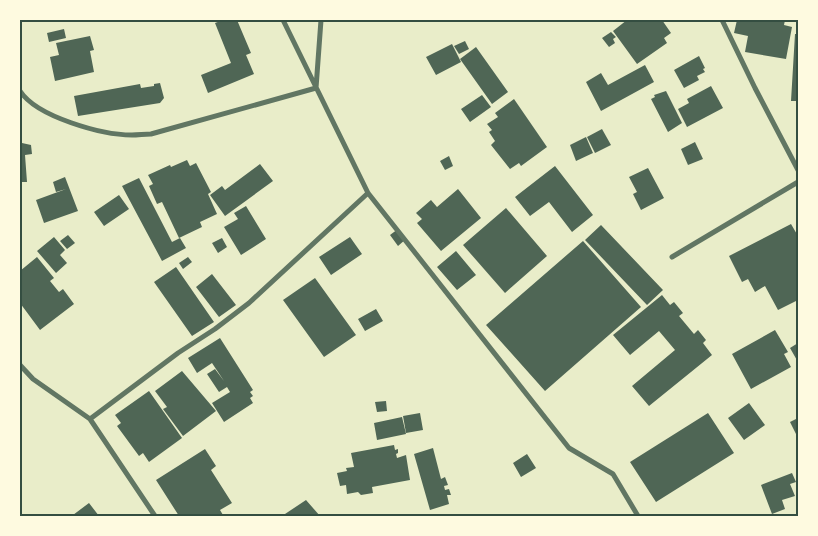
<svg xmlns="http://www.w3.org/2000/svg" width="818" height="536" viewBox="0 0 818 536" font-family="Montserrat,sans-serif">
	<rect width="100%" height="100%" fill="#e9edc9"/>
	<!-- building -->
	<path fill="#4f6655" d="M223 20H237L251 53 246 55 254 74 208 93 201 75 231 63 215 23Z
		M627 20H662L671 33 664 38 667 43 637 64 613 31Z
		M737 20H785L784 25 792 27 786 59 745 52 748 36 734 33Z
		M64 29 66 38 49 42 47 33Z
		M611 32 616 37 613 39 615 43 609 47 602 38Z
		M795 34H798V101H791Z
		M90 36 94 50 90 51 94 72 55 81 50 57 59 55 56 43Z
		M465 41 469 49 459 54 454 46Z
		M452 44 461 62 436 75 426 57Z
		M476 47 508 92 492 104 460 59Z
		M699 56 705 68 703 69 705 72 697 76 699 80 684 88 674 70Z
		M645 65 654 82 601 111 586 82 601 73 608 85Z
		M160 83 164 98 160 103 78 116 74 96 140 84 141 88 154 86V84Z
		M711 86 723 108 687 127 678 109 689 103 687 99Z
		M666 91 682 123 668 132 651 99 655 97 654 95Z
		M482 95 491 107 470 122 461 109Z
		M514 99 547 147 521 166 519 163 510 169 491 145 495 141 489 132 492 130 487 124 498 117 495 113Z
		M602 129 611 145 595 153 587 137Z
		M586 137 593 153 576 161 570 145Z
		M695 142 703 159 688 165 681 149Z
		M22 143 31 145 32 154 25 155 27 182H20V145H22Z
		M449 156 453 166 445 170 440 161Z
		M187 160 190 166 196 163 211 192 208 194 217 214 200 222 202 227 179 238 162 202 157 204 149 186 153 184 148 175 170 165 171 167Z
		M260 164 273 181 225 216 210 195 222 186 225 190Z
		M555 166 593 215 572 232 549 202 530 216 515 197Z
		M648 168 664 198 641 210 633 194 637 192 629 177Z
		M65 177 78 211 44 223 36 200 66 189 56 192 53 182Z
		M139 178 172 242 180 238 186 248 162 261 122 186Z
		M458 189 481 218 441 251 417 223 422 219 416 213 431 200 437 207Z
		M119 195 129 209 104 226 94 212Z
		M246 206 266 239 241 255 224 227 238 219 234 213Z
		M506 208 547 256 505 293 463 245Z
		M791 224 798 236V300L778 310 765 286 755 292 748 279 742 282 729 256Z
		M601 225 663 290 647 305 585 240Z
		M398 229 406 239 398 246 390 235Z
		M68 235 75 243 67 249 60 241Z
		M54 237 65 250 60 255 67 263 56 273 37 251Z
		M350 237 362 254 331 275 319 257Z
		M222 238 227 247 218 253 212 243Z
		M583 241 641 307 545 391 486 325Z
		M456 251 476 275 457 290 437 267Z
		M37 257 54 278 50 281 59 292 63 289 74 304 40 330 20 303V271Z
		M188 257 192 262 183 269 179 263Z
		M176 267 214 322 192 336 154 282Z
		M212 274 236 305 219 317 196 287Z
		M315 278 356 335 324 357 283 300Z
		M662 295 670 305 674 302 683 313 679 316 694 334 698 330 706 340 703 343 712 355 649 406 632 386 675 350 659 331 630 355 613 335Z
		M376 309 383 321 365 331 358 319Z
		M775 330 788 352 784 354 791 367 751 389 732 354Z
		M220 338 253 390 250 392 253 396 250 398 253 403 224 422 212 403 230 392 227 387 219 392 207 374 215 369 224 381 212 363 197 373 188 358Z
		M798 343V362L790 348Z
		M182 371 216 411 183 436 163 409 167 407 155 391Z
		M149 391 182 438 149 462 143 453 139 456 117 426 121 423 115 415Z
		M386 401 387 411 377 412 375 402Z
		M749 403 765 425 744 440 728 418Z
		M420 413 423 430 406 433 403 416Z
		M708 413 734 453 656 502 630 462Z
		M402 417 406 434 377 440 374 423Z
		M798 418V438L790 422Z
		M394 445 395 450 398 449V453L396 454 397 458 406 455 410 480 372 487 373 493 361 495 358 492 347 494 346 485 340 486 337 473 347 471 346 468 354 467 351 453Z
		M433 448 441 479 445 477 448 485 444 486 445 490 449 489 451 495H447L449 504 430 510 414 454Z
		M205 449 216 466 211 470 232 503 220 510 223 515 221 516H179L156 480Z
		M527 454 536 468 521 477 513 463Z
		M792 473 796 482 790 484 795 496 782 500 785 509 772 514 761 485Z
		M306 500 320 516H282Z
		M89 503 99 516H74L73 515Z"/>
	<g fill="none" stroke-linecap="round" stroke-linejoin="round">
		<!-- minor -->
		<path stroke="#617663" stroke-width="5" d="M283 20 368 193 569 448 613 474 638 516
			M722 20 755 88 798 170
			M316 88 321 20
			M20 91C37 117 102 135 132 135 138 135 145 134 151 134L316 88
			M672 257 798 182
			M20 365 33 379 90 419 155 516
			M90 419 178 353 215 329 249 303 368 193"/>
	</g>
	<!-- border -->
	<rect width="818" height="536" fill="none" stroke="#fefae0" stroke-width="42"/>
	<rect x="21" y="21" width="776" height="494" fill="none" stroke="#344e41" stroke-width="2"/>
</svg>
